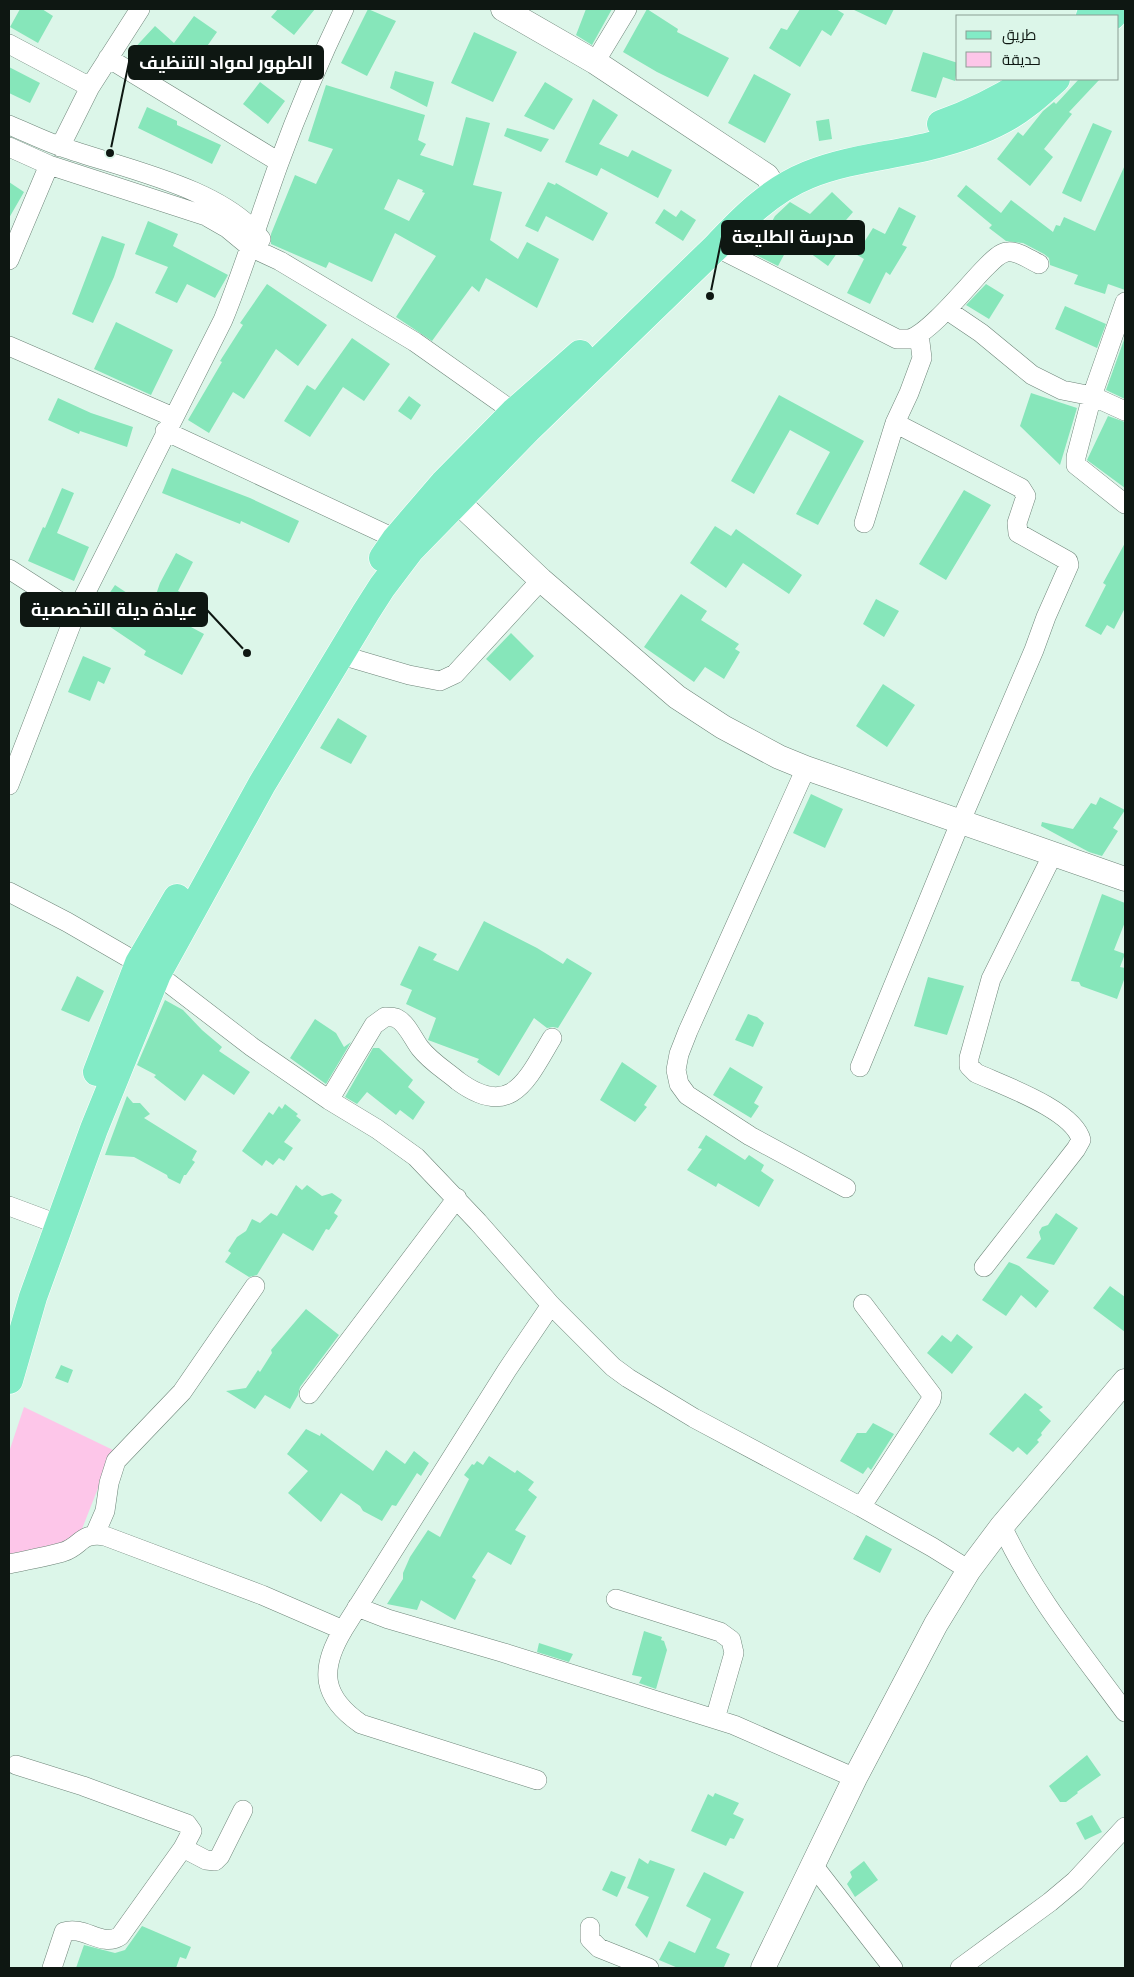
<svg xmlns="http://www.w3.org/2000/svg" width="1134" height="1977" viewBox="0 0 1134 1977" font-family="'DM Sans',Cairo,sans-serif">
	<rect width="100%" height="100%" fill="#dcf6e9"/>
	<!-- green -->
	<path fill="#fdc6e9" d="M24 1407 113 1450 80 1534 57 1555 9 1568V1452Z"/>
	<!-- building -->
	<path fill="#86e6ba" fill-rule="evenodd" d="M20 9H42L53 16 38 43 10 27Z
		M278 9H315L294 35 271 17Z
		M368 9 396 21 367 76 341 63Z
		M586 9H612L592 45 576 35Z
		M647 9 678 29 677 32 729 58 708 97 657 72 623 52Z
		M800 9H836L844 14 831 36 822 30 800 67 769 48 781 28 787 30Z
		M852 9H894L886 25Z
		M194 16 217 32 203 52 195 46 165 79 148 69 130 53 155 26 174 43Z
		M474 32 517 52 493 102 451 83Z
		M923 52 958 63 955 81 943 77 936 98 911 91Z
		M9 67 40 83 30 103 9 93Z
		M395 71 434 82 427 107 390 88Z
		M754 74 791 94 765 143 728 123Z
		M1079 79H1100L1069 112 1072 114 1044 149 1053 157 1030 186 997 159 1018 132 1023 136 1043 111 1054 102 1056 104Z
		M260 82 285 101 268 124 243 104Z
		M545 82 573 99 554 130 524 116Z
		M326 85 425 115 418 140 426 144 420 155 453 166 466 117 490 123 473 185 502 192 490 240 518 259 527 242 559 259 537 308 486 278 479 292 472 286 432 341 396 317 436 256 395 233 372 282 329 262 326 268 271 244V234L295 175 316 184 333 149 308 141ZM398 179 423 190 422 192 425 193 409 221 384 209Z
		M593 99 618 115 599 144 628 157 632 150 672 170 658 198 601 168 597 176 565 162Z
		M147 107 177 121V125L221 145 212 164 138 128Z
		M829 119 832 139 819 141 816 121Z
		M1093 123 1112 131 1081 202 1062 193Z
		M507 128 549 139 541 152 504 136Z
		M1125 165V290L1108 284 1105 294 1074 284 1078 275 1050 265 1049 258 1044 254 1023 243 1006 241 989 228 992 225 957 196 966 185 1001 213 1011 200 1053 232 1056 225 1060 226 1064 217 1095 231Z
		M9 182 24 192 9 218Z
		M548 182 555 185 556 183 608 213 593 241 546 216 538 232 525 226Z
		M832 192 853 212 840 227 863 244 873 228 885 234 899 207 916 216 902 245 907 247 890 275 886 272 870 304 847 293 864 259 842 246 828 266 792 240 778 266 754 254 775 216 790 202 810 214Z
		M664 209 676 217 681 210 696 220 683 241 655 223Z
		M148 221 178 234 173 246 228 275 215 298 187 284 177 303 155 293 168 267 135 254Z
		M102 236 125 244 114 277 93 323 72 314Z
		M267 284 327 325 298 366 276 349 244 399 233 392 209 433 188 420 222 362 220 361 243 325 240 323Z
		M986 284 1004 295 989 319 966 305Z
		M1065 306 1106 324 1097 348 1055 329Z
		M116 322 173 350 151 395 94 369Z
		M1125 337V399L1106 390Z
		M352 338 390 364 364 401 343 387 310 437 284 421 307 385 315 390Z
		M1031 393 1077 408 1060 465 1020 426Z
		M779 395 864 441 818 525 796 514 830 452 790 430 754 494 731 481Z
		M409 396 421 405 411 420 398 411Z
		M58 398 91 413 133 427 127 447 80 431 79 434 48 420Z
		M1108 416 1125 422V488L1087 460Z
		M172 468 250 498 299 521 289 543 241 521 240 524 162 493Z
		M62 488 74 493 57 533 89 547 74 581 28 561 43 527 45 528Z
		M964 490 991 505 946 580 919 564Z
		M715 526 731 536 736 529 802 575 789 594 743 563 726 588 690 563Z
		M1125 543V608L1114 629 1107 625 1101 635 1085 626 1106 585 1103 583Z
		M176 553 193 562 178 591 185 594 176 619 204 634 182 675 144 655 146 651 94 616 115 585 151 609 160 583Z
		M681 594 707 611 701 620 739 644 735 649 740 652 724 679 705 667 694 682 644 647Z
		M876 599 899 611 884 637 863 624Z
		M511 633 534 656 510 681 486 659Z
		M83 656 111 668 104 684 98 681 90 701 68 692Z
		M883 684 915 705 887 747 856 726Z
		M338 718 367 736 351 764 320 748Z
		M811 794 843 809 825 848 793 833Z
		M1100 797 1125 810 1113 828 1118 831 1102 856 1089 852 1041 826 1042 822 1073 829 1091 803 1096 805Z
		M1102 894 1125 903V922L1114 950 1125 954 1120 967 1125 968V977L1117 999 1081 986 1079 982 1071 981Z
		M484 921 537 948 563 964 567 958 592 973 558 1028 553 1027 547 1028 534 1018 499 1076 477 1062 479 1059 428 1040 436 1018 406 1004 412 990 400 985 419 946 437 954 433 960 458 971Z
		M77 976 104 991 89 1022 61 1010Z
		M928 977 964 986 947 1035 914 1026Z
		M165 1000 183 1010 202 1030 222 1047 219 1051 250 1072 234 1095 203 1074 185 1101 154 1077 156 1075 137 1065Z
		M748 1014 757 1017 764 1023 753 1047 735 1040Z
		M315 1019 336 1033 344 1047 351 1042 326 1084 290 1058Z
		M373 1048H379L413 1080 408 1087 425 1102 413 1120 400 1110 396 1115 367 1092 357 1104 345 1097Z
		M622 1062 657 1086 644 1105 647 1107 635 1122 600 1100Z
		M730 1067 763 1087 754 1103 759 1106 751 1118 713 1095Z
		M127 1096 133 1103H140L150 1114 144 1118 197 1151 192 1160 195 1162 186 1175H184L180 1184 168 1178 167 1175 134 1157 105 1155Z
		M285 1104 298 1114 296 1116 301 1120 284 1142 293 1148 284 1161 279 1158 273 1165 266 1160 262 1166 242 1151 269 1112 273 1115 279 1106 282 1109Z
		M706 1135 745 1160 749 1155 764 1165 761 1171 774 1180 759 1207 718 1183 716 1187 687 1170 702 1149 698 1148Z
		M296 1185 302 1190 307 1185 322 1196 332 1193 342 1200 334 1213 338 1216 329 1230 326 1229 313 1251 283 1233 257 1275 249 1277 225 1262 231 1253 228 1251 237 1237 246 1231 252 1219 260 1223 271 1213 277 1216Z
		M1056 1213 1078 1228 1054 1265 1026 1258 1041 1239 1039 1232 1042 1227 1048 1225Z
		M1009 1262 1019 1266 1049 1291 1036 1308 1021 1295 1006 1316 982 1300Z
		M1110 1286 1125 1297V1332L1093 1308Z
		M306 1309 339 1335 300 1387 298 1395 290 1409 265 1395 255 1409 226 1391 246 1388 258 1370 260 1372 272 1353 271 1350Z
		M957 1334 973 1347 952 1374 927 1353 942 1335 951 1342Z
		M61 1365 73 1370 68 1383 55 1378Z
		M1025 1393 1043 1407 1039 1410 1051 1421 1041 1433 1042 1435 1037 1440 1039 1442 1027 1455 1018 1447 1013 1452 989 1434Z
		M873 1423 894 1434 871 1470 868 1467 863 1474 840 1461 857 1433H866Z
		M306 1429 320 1436 321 1433 373 1471 386 1450 405 1464 414 1451 429 1463 421 1476 417 1473 396 1506 392 1505 382 1521 363 1511 360 1506 341 1493 321 1522 288 1493 308 1471 287 1454Z
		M489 1456 515 1473 517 1470 534 1482 528 1490 537 1497 515 1530 526 1536 511 1565 488 1552 472 1577 476 1580 455 1620 421 1600 417 1610 387 1604 403 1579V1573L410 1557 428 1530 440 1537 469 1479 464 1475 472 1464 474 1465 477 1461 483 1465Z
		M866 1535 892 1549 880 1573 853 1559Z
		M644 1631 662 1637 661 1640 664 1641 667 1650 656 1689 639 1683 642 1677 632 1675Z
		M539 1643 573 1654 569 1662 537 1652Z
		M1087 1755 1101 1775 1077 1792 1078 1793 1066 1802H1060L1049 1786Z
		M715 1793 739 1803 733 1814 744 1819 734 1839 730 1838 726 1846 691 1831 708 1794 713 1797Z
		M1092 1815 1102 1832 1085 1840 1076 1823Z
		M639 1858 648 1864 650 1860 675 1869 647 1938 635 1925 649 1897 627 1888Z
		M864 1861 878 1880 855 1897 847 1884 852 1877 850 1872Z
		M611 1871 626 1877 617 1897 602 1890Z
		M704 1872 744 1892 716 1948 730 1954 724 1967 727 1968H678L659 1960 669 1941 695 1953 711 1919 686 1906Z
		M142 1926 191 1947 186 1959 180 1957 176 1968H76L84 1945 115 1953 125 1950Z"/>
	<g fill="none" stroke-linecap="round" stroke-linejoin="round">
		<!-- minor casing -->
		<g stroke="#6e8579" stroke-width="20">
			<path id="minor" d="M9 44 90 87
				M108 58 279 162
				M595 62 627 9
				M9 125C26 132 44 141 62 147 121 168 224 188 261 239
				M9 147 49 165 206 216 227 228 250 247 280 261 415 342 514 412 521 421
				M60 147 90 87 140 9
				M716 247 897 339C901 339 905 339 909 339 929 334 969 284 985 268 991 262 999 253 1007 252 1017 250 1030 260 1039 264
				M9 260 49 165
				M1125 302 1092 396 1076 457V465L1125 504
				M947 310 981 333 1032 375 1062 390 1092 396 1125 411
				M9 346 173 417
				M165 431 396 539 405 546
				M864 523 895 423 909 393 922 358 919 334
				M9 569 76 612
				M341 655 409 675 440 681 455 674 541 580
				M806 768 688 1031 679 1054 676 1070 679 1084 687 1095 750 1136 846 1188
				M9 785 76 612 223 320C244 269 260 215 279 163 298 111 320 59 344 9
				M9 892 67 922 157 974 252 1047 329 1100 377 1129 416 1157 478 1222 551 1305 613 1367 628 1378 694 1418 861 1507 932 1547 969 1570
				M860 1067 960 823 1034 650 1046 617 1069 565 1068 561 1018 533 1017 523 1026 496 1021 488 895 423
				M329 1100 374 1025 385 1017C388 1017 394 1017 396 1018 407 1023 413 1039 420 1048 431 1062 445 1070 458 1081 511 1120 527 1080 552 1038
				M9 1206 60 1225
				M984 1267 1076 1149 1081 1140C1074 1110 1002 1085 976 1073L969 1066V1058L991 979 1053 854
				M309 1394 457 1198
				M861 1507 931 1400 932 1395 863 1304
				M1002 1526C1033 1594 1081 1652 1125 1712
				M95 1534 105 1511 109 1483 116 1461 182 1392 255 1286
				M9 1564C27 1560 45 1557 63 1552 82 1546 80 1532 105 1536L262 1595 343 1630C319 1670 322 1697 361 1724L537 1780
				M616 1599 720 1632 731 1640 734 1653 715 1719
				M357 1607 388 1619 501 1652 734 1725 855 1778
				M343 1630 507 1370 551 1305
				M16 1765 83 1786 187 1824 192 1831 183 1848 120 1936C102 1948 84 1925 64 1932L52 1968
				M183 1848 206 1860 215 1861 220 1856 243 1810
				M813 1865 893 1968
				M590 1927V1939L599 1948 649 1968
				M960 1968 1050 1902 1075 1881 1125 1827"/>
		</g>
		<!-- tertiary casing -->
		<g stroke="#6e8579" stroke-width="25">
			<path id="tertiary" d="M503 9 595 62 767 176 777 192
				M447 487 458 502 541 580 677 697 723 727 779 757 806 768 1125 879
				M763 1968 855 1778 936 1624 969 1570 1002 1526 1125 1381"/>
		</g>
		<!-- primary casing -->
		<g stroke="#fff" stroke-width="29">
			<path id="primary" d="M1090 16 1096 9
				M1112 16 1118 9
				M941 124C972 113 1000 99 1028 81
				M383 558 396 539 444 483 514 412 580 354
				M97 1072 139 963 177 898
				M9 1380 33 1297 94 1129 157 974 262 784 366 612 382 587 410 550 527 430 716 247C743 218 771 190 808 175 847 159 890 156 930 146 954 140 980 132 1002 120 1022 110 1039 94 1056 79"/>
		</g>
		<!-- minor -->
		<use href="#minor" stroke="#fff" stroke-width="19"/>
		<!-- tertiary -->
		<use href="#tertiary" stroke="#fff" stroke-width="24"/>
		<!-- primary -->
		<use href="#primary" stroke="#82ebc6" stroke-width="28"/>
	</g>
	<!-- callouts -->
	<path fill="none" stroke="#0e1712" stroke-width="2" d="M110 153L129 62M710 296L722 237M247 653L207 610"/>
	<g fill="#0e1712" stroke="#dcf6e9" stroke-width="2">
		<circle cx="110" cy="153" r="5"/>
		<circle cx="710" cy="296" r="5"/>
		<circle cx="247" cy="653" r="5"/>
	</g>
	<g fill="#0e1712" stroke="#0e1712" stroke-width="2">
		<rect x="129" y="46" width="194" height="33" rx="5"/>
		<rect x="722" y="221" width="142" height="33" rx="5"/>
		<rect x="21" y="593" width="186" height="33" rx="5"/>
	</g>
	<g font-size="18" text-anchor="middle" font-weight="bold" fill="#fff">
		<text x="226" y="69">الطهور لمواد التنظيف</text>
		<text x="793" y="243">مدرسة الطليعة</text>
		<text x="114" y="616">عيادة ديلة التخصصية</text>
	</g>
	<!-- border -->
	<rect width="1134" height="1977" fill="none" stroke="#0e1712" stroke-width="20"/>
	<!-- legend -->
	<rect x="956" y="15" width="162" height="65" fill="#dcf6e9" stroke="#8a9d93"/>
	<rect x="966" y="31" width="25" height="8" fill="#82ebc6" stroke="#8a9d93"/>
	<text x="1002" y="40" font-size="15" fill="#0e1712">طريق</text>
	<rect x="966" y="52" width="25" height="15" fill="#fdc6e9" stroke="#8a9d93"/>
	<text x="1002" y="65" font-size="15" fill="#0e1712">حديقة</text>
</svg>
